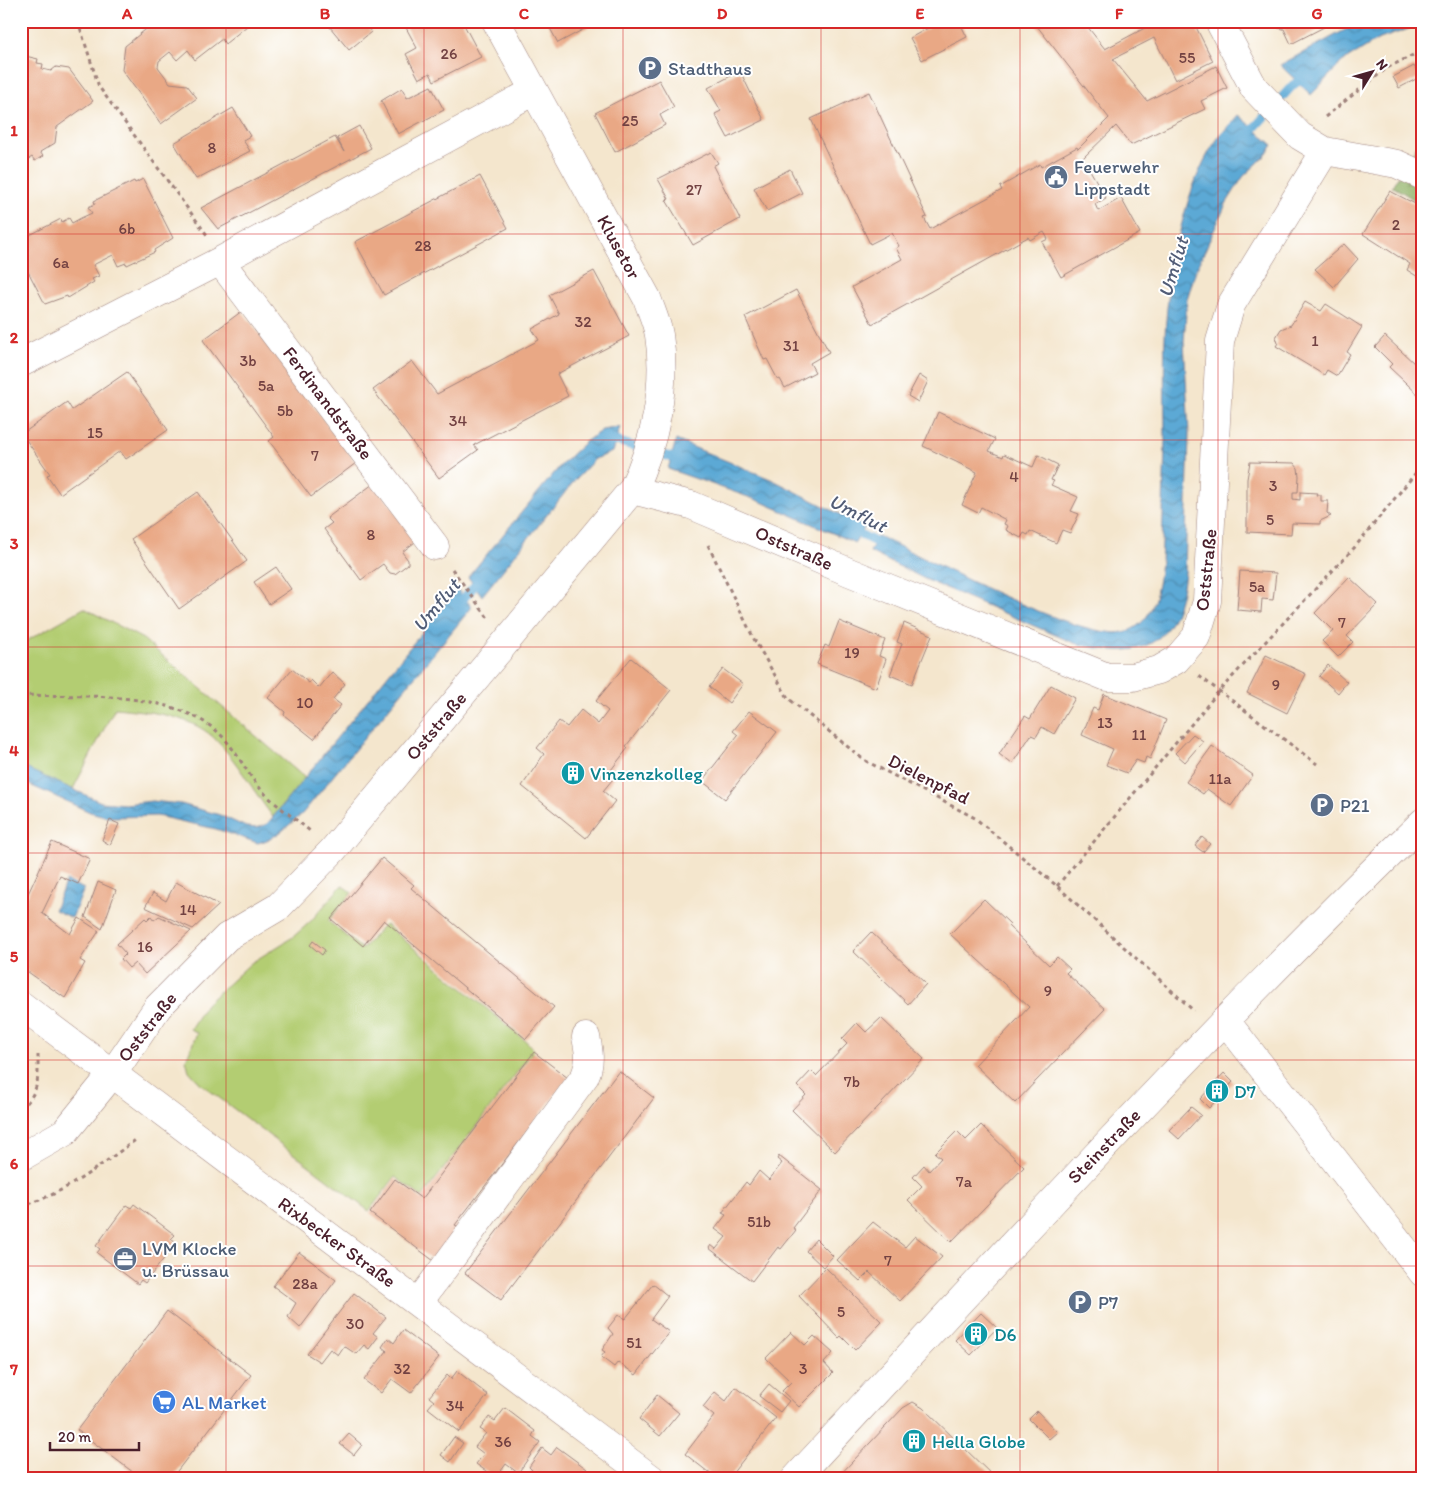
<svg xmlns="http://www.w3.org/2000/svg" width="1444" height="1500" viewBox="0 0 1444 1500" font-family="Itim,sans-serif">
	<defs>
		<pattern id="forest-firs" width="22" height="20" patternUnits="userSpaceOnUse" patternTransform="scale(1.25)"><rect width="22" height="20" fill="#8eb064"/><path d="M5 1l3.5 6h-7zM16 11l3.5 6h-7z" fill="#768f53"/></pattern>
		<pattern id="water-waves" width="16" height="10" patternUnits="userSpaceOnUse" patternTransform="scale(1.25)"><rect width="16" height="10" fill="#5ca9d5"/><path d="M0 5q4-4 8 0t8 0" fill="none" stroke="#4e89ad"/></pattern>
	</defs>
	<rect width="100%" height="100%" fill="#fff"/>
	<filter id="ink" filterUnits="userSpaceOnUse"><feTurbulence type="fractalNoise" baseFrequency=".02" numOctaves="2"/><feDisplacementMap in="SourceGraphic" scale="10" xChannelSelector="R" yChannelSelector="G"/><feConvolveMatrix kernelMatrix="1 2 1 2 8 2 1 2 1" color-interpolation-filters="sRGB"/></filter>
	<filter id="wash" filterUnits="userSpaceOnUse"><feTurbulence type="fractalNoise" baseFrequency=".0096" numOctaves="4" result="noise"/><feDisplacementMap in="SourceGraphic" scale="20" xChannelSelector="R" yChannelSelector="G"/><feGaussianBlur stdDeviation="1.12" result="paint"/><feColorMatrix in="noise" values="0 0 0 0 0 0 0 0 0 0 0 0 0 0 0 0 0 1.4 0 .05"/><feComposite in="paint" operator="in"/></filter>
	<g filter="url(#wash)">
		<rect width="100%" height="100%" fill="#f4e6cd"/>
		<!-- forest -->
		<path fill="url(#forest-firs)" stroke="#6c6848" d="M1421 139H1423V205L1392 186Z"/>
		<!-- park -->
		<path fill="#b3cd72" stroke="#7e764e" d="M84 608 143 639 305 778 273 817C253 791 237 760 213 737 189 715 146 711 115 708L72 791 21 766V644Z
			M342 885 352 893 328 921 362 949 385 924 527 1042 534 1050 422 1197 395 1177 369 1211 201 1084 189 1071 186 1060 197 1033 190 1029 206 1004 251 963 293 937 311 921Z"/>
		<!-- water -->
		<path fill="url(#water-waves)" stroke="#536480" d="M1368 21H1423V24L1377 40 1342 62 1311 95 1280 65 1345 30Z
			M1238 115 1273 145 1266 155 1243 177 1226 204 1196 270 1187 299 1184 341 1189 434 1185 573C1176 648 1141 661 1074 643L929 581 870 552 878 536C926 558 1079 641 1124 632 1142 628 1153 611 1156 594 1162 569 1162 541 1163 516 1163 490 1165 464 1165 438 1165 389 1162 340 1169 291 1175 246 1188 185 1212 147 1219 135 1230 125 1238 115Z
			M620 427 612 452 595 459 575 480 482 596 468 577 560 466 585 442 602 430Z
			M676 440 773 480 865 527 855 543 757 500 668 469Z
			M457 589 472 607 302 814 282 831 270 839 258 843 216 829 157 816 109 817 90 812 21 781V766L101 802 125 804 152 801 181 804 220 815 246 827 257 828 267 824 273 817Z
			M66 881 84 889 72 918 54 910Z"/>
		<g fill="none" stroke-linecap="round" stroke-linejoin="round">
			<!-- stream -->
			<path stroke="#5ca9d5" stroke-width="9" d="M1246 137 1293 85 1305 77
				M604 445 616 441 681 460
				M850 529 885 547
				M457 606 481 578"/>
		</g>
		<g id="blocks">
			<!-- building -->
			<path fill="#e9a885" d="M163 21H253L225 44 222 39 195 60 188 50 177 60 170 52 159 61 158 67 170 83 187 85 197 98 161 124 122 70 125 46 150 26 153 29Z
				M325 21H362L371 32 349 50Z
				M399 21H462L481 57 434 81 430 73 419 79 406 54 417 48 404 24 401 26Z
				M546 21H599L558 43Z
				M941 21H959L967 37 922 60 910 38Z
				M1033 21H1083L1105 49 1158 21H1193L1213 61 1175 80 1154 38 1113 59 1147 101 1216 66 1227 88 1201 101 1205 109 1131 145 1116 126 1083 158 1106 198 1095 204 1098 211 1121 198 1140 233 1061 277 1042 242 1048 239 1044 232 1030 240 1028 237 872 324 852 287 902 259 896 248 899 246 892 233 870 244 811 119 869 92 927 217 924 218 930 229 1002 190 1000 187 1040 164 1041 167 1077 147 1078 149 1109 118Z
				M1274 21H1321L1324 27 1291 44 1284 29 1278 28Z
				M21 55 38 59 37 63 43 64 42 69 51 71 56 67 69 69 93 101 57 127 55 143 40 152 43 156 35 161 32 157 21 164Z
				M1414 66 1420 77 1399 88 1393 77Z
				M740 71 764 120 728 138 715 114 721 111 708 88Z
				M659 80 674 107 660 115 665 125 615 152 595 113Z
				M431 86 444 110 398 134 381 101 402 88 407 98Z
				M233 108 250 136 243 140 250 151 196 179 174 143Z
				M359 126 371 148 218 229 201 208 335 137 344 152 337 138Z
				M711 152 718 163 713 166 740 219 693 245 666 200 669 199 658 179Z
				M790 169 802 193 767 211 754 188Z
				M480 176 508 228 384 295 355 242Z
				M143 179 173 238 154 250 155 252 127 265 126 263 118 266 113 255 93 265 99 276 92 279 94 282 68 298 67 296 45 304 21 258 22 239 61 219 62 222 69 218 72 223 81 218 92 213 88 207 95 204 94 201 134 181 135 183Z
				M1390 191 1423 208V280L1407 270 1410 264 1363 234Z
				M1344 244 1358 259 1334 287 1315 269Z
				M594 271 629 336 557 374 568 396 474 445 478 450 439 478 373 390 412 361 437 394 539 340 532 329 559 314 549 295Z
				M796 290 829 352 810 363 815 372 785 388 780 379 778 380 767 359 764 360 745 317Z
				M1305 302 1321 311 1326 304 1362 327 1347 352 1350 354 1337 376 1327 370 1324 375 1276 346 1278 343 1276 337 1281 329 1291 325Z
				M242 311 356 463 311 497 269 441 274 437 203 340Z
				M1385 336 1415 364 1423 351V399L1389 367 1392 364 1375 347Z
				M127 372 168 430 126 459 120 451 60 494 47 475 50 474 22 434 67 402 72 410Z
				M919 375 928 381 918 402 908 396Z
				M938 412 995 439 989 451 1003 457 1004 454 1033 467 1038 455 1058 465 1051 480 1054 481 1051 485 1078 497 1071 511 1079 514 1070 533 1062 530 1056 543 1030 531 1028 535 1024 533 1021 538 1006 530 1008 526 1004 524 1006 520 981 507 978 513 962 505 977 472 923 446Z
				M1250 462 1294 463 1298 468 1299 476 1298 492H1293V499L1300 500V492L1317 493 1316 495H1321V501H1328L1327 513 1331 516 1320 521V524L1292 523 1291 534 1247 532V479Z
				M373 484 419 539 402 552 408 560V564L395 574 390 573 383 564 361 580 324 529 332 523 327 518Z
				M198 492 247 561 179 609 131 539Z
				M276 567 291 589 269 604 254 582Z
				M1240 571 1276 573 1273 600 1262 599 1261 612 1237 610Z
				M1349 577 1378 604 1347 636 1353 642 1338 657 1322 641 1333 631 1315 613Z
				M839 621 885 640 879 656 886 659 876 688 817 664 825 645 829 647Z
				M904 623 932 635 912 684 890 675 902 644 897 642Z
				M1266 655 1306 674 1287 713 1247 693Z
				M631 658 671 690 626 746 628 748 611 770 617 774 603 791 615 801 586 838 522 786 544 754 537 748 559 721 567 727 581 710 598 724 608 711 596 701Z
				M1328 665 1347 682 1338 693 1319 676Z
				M292 669 309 683 311 680 319 688 332 672 345 684 333 699 341 705 314 739 284 715 285 712 268 698Z
				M723 669 743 684 729 703 709 687Z
				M1051 685 1075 698 1054 734 1042 727 1036 737 1031 735 1012 764 999 754 1025 716 1030 719Z
				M1104 694 1166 720 1150 759 1146 757 1144 763 1136 760 1127 773 1106 765 1113 749 1082 735 1093 708 1098 710Z
				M749 711 777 732 725 799 702 781 738 735 733 731Z
				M1193 734 1203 741 1185 762 1175 753Z
				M1212 746 1253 775 1231 806 1207 789 1203 794 1186 782Z
				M110 820 119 824 110 845 102 840Z
				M1202 837 1210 844 1203 852 1195 846Z
				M52 842 90 859 78 884 60 876 42 913 70 934 79 918 99 931 80 960 85 963 65 998 21 967V909Z
				M382 858 414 885 411 888 554 1007 526 1039 384 920 363 946 331 919Z
				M98 882 116 890 102 929 85 917Z
				M176 882 219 905 193 929 145 907 153 893 166 901Z
				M984 899 1010 924 1008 926 1049 965 1057 957 1070 969 1066 973 1105 1009 1015 1103 975 1065 1029 1007 950 934Z
				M151 916 154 920 159 916 191 931 145 974 135 963 129 968 121 959 126 954 117 944 145 918 147 920Z
				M871 932 926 984 908 1004 853 951Z
				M313 941 325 950 322 955 310 945Z
				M881 1018 924 1059 835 1152 792 1110 806 1095 797 1086 811 1071 816 1076 847 1044 842 1039 857 1023 866 1032Z
				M534 1052 568 1078 455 1225 459 1227 434 1261 370 1213 395 1179 422 1199Z
				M619 1071 654 1098 501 1300 465 1273Z
				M1224 1073 1233 1082 1209 1108 1200 1099Z
				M1191 1107 1201 1115 1179 1139 1169 1130Z
				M981 1125 1024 1167 951 1242 908 1200 922 1186 913 1177 924 1165 929 1171 941 1158 935 1153 957 1131 966 1140Z
				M779 1156 822 1190 793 1228 796 1230 781 1249 778 1247 752 1281 709 1248 711 1245 716 1249 726 1237 715 1229 726 1215 722 1213 746 1182 749 1185 759 1171 769 1180 782 1163 777 1159Z
				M134 1204 175 1235 171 1239 176 1243 145 1283 141 1280 138 1284 97 1253 100 1249 96 1246 126 1205 131 1208Z
				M873 1222 905 1247 915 1236 942 1257 900 1301 869 1272 860 1281 837 1260Z
				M816 1239 833 1256 823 1267 806 1251Z
				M299 1252 336 1280 300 1328 288 1317 296 1303 273 1286Z
				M826 1268 882 1322 855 1350 841 1336 839 1338 799 1296Z
				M653 1284 668 1296 651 1319 669 1332 636 1375 618 1362 614 1367 601 1357 605 1352 602 1350 613 1334 608 1328 618 1315 625 1319Z
				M354 1293 386 1317 373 1333 378 1337 369 1349 364 1345 356 1354 344 1346 338 1355 330 1349 320 1362 307 1354Z
				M167 1311 251 1375 171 1479H142L77 1430Z
				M981 1313 997 1328 971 1355 955 1340Z
				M403 1330 439 1357 411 1393 392 1379 381 1393 364 1380 387 1351 382 1347 388 1338 394 1343Z
				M791 1332 805 1345 814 1336 833 1353 824 1363 833 1373 799 1407 782 1391 791 1382 766 1358Z
				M457 1371 488 1395 459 1432 428 1408 434 1401 429 1397 447 1375 451 1379Z
				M769 1384 789 1401 780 1412 759 1396Z
				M736 1387 776 1418 728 1479H717L685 1454 714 1416 703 1407 715 1392 726 1401Z
				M657 1395 679 1413 660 1436 639 1419Z
				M913 1402 923 1408 996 1479H950L944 1474 940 1479H836L903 1408Z
				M505 1408 535 1431 532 1436 540 1442 518 1473 506 1464 496 1478 476 1464 484 1454 475 1447 486 1433 480 1429 489 1417 495 1421Z
				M1037 1411 1057 1432 1049 1439 1029 1419Z
				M349 1434 362 1445 354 1455 340 1444Z
				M454 1437 463 1443 450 1462 441 1455Z
				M557 1447 587 1469 580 1479H526L532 1470 529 1467 542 1448 551 1455Z"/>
		</g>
	</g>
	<g filter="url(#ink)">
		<use href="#blocks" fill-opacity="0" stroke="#9f827c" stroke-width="1"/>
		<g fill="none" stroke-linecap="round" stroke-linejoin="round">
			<!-- minor casing -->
			<g stroke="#9f827c" stroke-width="29">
				<path id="minor" d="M1219 21 1254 88 1300 136 1325 151 1397 164 1423 176
					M220 261 435 546
					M21 363 220 261 534 91
					M632 490 691 505 849 572 1107 677H1133L1159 670 1176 660 1196 637 1207 601 1220 341 1231 305 1325 151
					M21 1005 652 1479
					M1225 1020 1423 1273
					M21 1157 65 1132 113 1073 158 1007 227 937 278 907 333 850 632 490C655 445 667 385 659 335 657 323 651 310 647 298L496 21
					M419 1302 585 1076C591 1062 589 1051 586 1037
					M795 1479C1001 1257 1205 1033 1423 822"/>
			</g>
			<!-- path -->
			<path stroke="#9f827c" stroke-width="3" stroke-dasharray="4 4" stroke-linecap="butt" d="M78 21 99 87 207 235
				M1325 117 1387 68 1423 50
				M708 545 754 639 788 698 864 760 975 818 1057 886 1194 1011
				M452 569 488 618
				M1199 676 1317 764
				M21 695C82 697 163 690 213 728 233 743 243 768 259 787 274 805 294 817 311 832
				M1057 886 1219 691 1354 548 1423 464
				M21 1109C40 1091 38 1079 38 1055
				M21 1206C64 1195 102 1164 137 1139"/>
			<!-- minor -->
			<use href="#minor" stroke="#fff" stroke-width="28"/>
		</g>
	</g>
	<!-- grid -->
	<path fill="none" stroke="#d62828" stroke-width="1" stroke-opacity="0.55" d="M226 21V1479M424 21V1479M623 21V1479M821 21V1479M1020 21V1479M1218 21V1479M21 234H1423M21 440H1423M21 647H1423M21 853H1423M21 1060H1423M21 1266H1423"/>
	<!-- icons -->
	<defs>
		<g id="parking-disc" transform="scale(1.25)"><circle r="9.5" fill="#5c6f8a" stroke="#fff"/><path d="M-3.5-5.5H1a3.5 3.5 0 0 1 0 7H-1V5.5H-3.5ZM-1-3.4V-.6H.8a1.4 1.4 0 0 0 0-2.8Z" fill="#fff"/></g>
		<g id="civic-disc" transform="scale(1.25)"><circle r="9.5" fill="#5c6f8a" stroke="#fff"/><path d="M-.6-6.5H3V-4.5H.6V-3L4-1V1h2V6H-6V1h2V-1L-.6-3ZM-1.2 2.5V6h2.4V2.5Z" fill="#fff"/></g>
		<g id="building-disc" transform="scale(1.25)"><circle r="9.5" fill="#0f9aa8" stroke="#fff"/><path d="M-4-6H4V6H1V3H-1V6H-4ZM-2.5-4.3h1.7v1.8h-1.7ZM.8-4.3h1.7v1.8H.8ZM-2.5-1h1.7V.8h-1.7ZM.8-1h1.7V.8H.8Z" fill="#fff"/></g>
		<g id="office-disc" transform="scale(1.25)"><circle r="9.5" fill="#5c6f8a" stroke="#fff"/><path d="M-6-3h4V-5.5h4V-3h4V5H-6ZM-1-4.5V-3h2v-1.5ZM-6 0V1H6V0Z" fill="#fff"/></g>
		<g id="supermarket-disc" transform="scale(1.25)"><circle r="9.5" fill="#3f7fe0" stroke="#fff"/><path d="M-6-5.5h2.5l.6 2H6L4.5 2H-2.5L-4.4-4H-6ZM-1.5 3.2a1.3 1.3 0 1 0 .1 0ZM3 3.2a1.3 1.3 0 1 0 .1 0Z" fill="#fff"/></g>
	</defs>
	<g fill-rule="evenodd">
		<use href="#parking-disc" x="650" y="68"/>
		<use href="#civic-disc" x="1056" y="177"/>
		<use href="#building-disc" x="573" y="773"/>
		<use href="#parking-disc" x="1322" y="805"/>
		<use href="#building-disc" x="1217" y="1091"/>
		<use href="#office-disc" x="125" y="1259"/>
		<use href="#parking-disc" x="1080" y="1302"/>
		<use href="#building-disc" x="976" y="1334"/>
		<use href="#supermarket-disc" x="164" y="1402"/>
		<use href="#building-disc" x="914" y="1441"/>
	</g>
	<g text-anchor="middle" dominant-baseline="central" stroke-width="4" stroke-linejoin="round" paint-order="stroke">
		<!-- number labels -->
		<g font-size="16" fill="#724142">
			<text x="449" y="53">26</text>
			<text x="1187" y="57">55</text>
			<text x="630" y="120">25</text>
			<text x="212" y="147">8</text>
			<text x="694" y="189">27</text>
			<text x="1396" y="224">2</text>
			<text x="127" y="228">6b</text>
			<text x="423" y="245">28</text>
			<text x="61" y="262">6a</text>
			<text x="583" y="321">32</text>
			<text x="1315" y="340">1</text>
			<text x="791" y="345">31</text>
			<text x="248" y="360">3b</text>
			<text x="266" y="385">5a</text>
			<text x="285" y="410">5b</text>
			<text x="458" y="420">34</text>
			<text x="95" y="432">15</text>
			<text x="315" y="455">7</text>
			<text x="1014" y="476">4</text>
			<text x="1273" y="485">3</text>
			<text x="1270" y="519">5</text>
			<text x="371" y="534">8</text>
			<text x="1257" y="586">5a</text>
			<text x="1342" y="622">7</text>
			<text x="852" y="652">19</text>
			<text x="1276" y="684">9</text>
			<text x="305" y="702">10</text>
			<text x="1105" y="722">13</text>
			<text x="1139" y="734">11</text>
			<text x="1220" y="778">11a</text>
			<text x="188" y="909">14</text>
			<text x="145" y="946">16</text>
			<text x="1048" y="990">9</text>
			<text x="852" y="1081">7b</text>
			<text x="964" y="1181">7a</text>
			<text x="759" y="1221">51b</text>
			<text x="888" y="1260">7</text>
			<text x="305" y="1283">28a</text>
			<text x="841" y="1311">5</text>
			<text x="355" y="1323">30</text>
			<text x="634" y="1342">51</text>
			<text x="402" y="1368">32</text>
			<text x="803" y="1368">3</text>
			<text x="455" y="1405">34</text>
			<text x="503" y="1441">36</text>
		</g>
		<!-- service labels -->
		<g font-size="19" fill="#4e5e75" stroke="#fff" text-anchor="start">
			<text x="668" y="68">Stadthaus</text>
			<text x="1074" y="166">Feuerwehr<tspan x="1074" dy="22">Lippstadt</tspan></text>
			<text x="1340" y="805">P21</text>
			<text x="142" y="1248">LVM Klocke<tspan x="142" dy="22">u. Brüssau</tspan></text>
			<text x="1098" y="1302">P7</text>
		</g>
		<!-- street labels -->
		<g font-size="19" fill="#4a1f2b" stroke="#fff">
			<text transform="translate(619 247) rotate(61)">Klusetor</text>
			<text transform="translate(328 403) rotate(53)">Ferdinandstraße</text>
			<text transform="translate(794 548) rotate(24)">Oststraße</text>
			<text transform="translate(1206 570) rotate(-84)">Oststraße</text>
			<text transform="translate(436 726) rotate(-50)">Oststraße</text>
			<text transform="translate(929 779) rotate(27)">Dielenpfad</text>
			<text transform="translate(147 1027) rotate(-52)">Oststraße</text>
			<text transform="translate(1104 1146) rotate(-46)">Steinstraße</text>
			<text transform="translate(337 1242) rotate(36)">Rixbecker Straße</text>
		</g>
		<!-- culture labels -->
		<g font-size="19" fill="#0d838f" stroke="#fff" text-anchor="start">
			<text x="590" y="773">Vinzenzkolleg</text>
			<text x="1234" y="1091">D7</text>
			<text x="994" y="1334">D6</text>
			<text x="932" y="1441">Hella Globe</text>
		</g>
		<!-- shop labels -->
		<g font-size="19" fill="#366cbe" stroke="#fff" text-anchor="start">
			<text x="182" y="1402">AL Market</text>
		</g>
		<!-- water labels -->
		<g font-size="20" font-style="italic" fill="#525d77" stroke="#fff">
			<text transform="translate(1173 267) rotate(-73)">Umflut</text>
			<text transform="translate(858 513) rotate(27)">Umflut</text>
			<text transform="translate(436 605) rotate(-50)">Umflut</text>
		</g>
	</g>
	<!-- margin -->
	<rect width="1444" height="1500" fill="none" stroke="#fff" stroke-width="55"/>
	<!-- north arrow -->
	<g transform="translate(1372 72) rotate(53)" stroke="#ffffff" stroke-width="4" paint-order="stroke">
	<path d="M0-4L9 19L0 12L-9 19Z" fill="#4a1f2b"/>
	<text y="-8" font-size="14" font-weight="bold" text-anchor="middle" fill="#4a1f2b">N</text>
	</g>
	<!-- scale -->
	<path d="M50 1442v8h89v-8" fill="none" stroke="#4a1f2b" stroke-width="2.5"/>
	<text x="58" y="1442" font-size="15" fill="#4a1f2b" stroke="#ffffff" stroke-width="4" paint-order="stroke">20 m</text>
	<rect x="28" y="28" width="1388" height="1444" fill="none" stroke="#d62828" stroke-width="2"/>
	<g font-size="16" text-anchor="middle" font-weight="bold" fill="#d62828">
		<text x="127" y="19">A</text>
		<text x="325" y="19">B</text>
		<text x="524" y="19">C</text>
		<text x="722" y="19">D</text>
		<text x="920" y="19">E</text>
		<text x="1119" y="19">F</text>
		<text x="1317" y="19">G</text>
		<text x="14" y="136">1</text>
		<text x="14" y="343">2</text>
		<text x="14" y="549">3</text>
		<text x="14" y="756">4</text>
		<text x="14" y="962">5</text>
		<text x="14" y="1169">6</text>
		<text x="14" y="1375">7</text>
	</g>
</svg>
